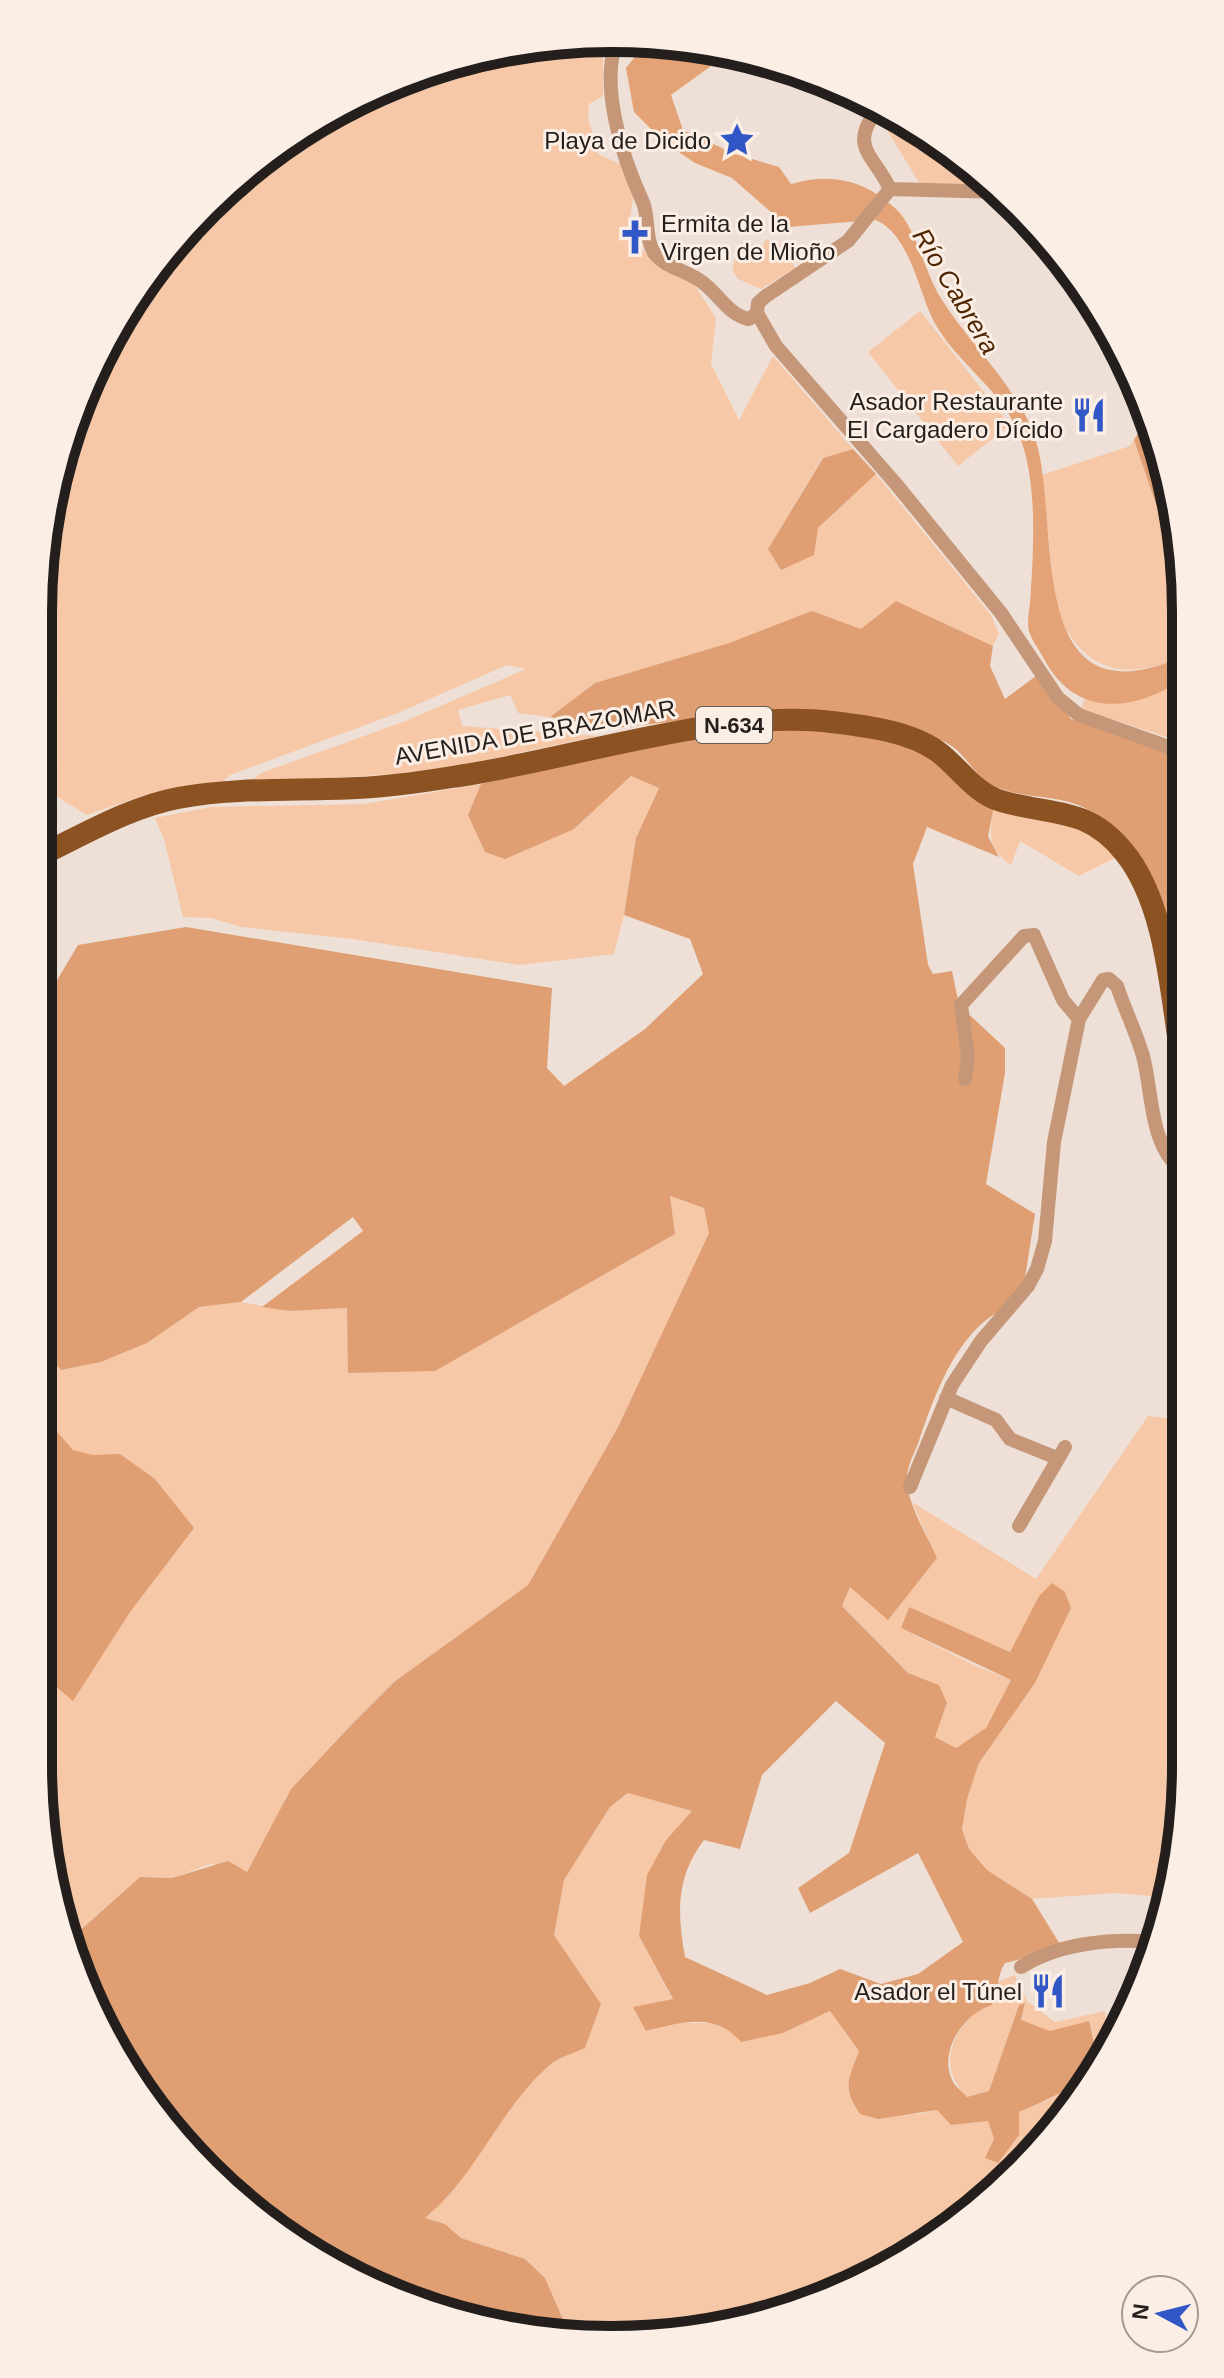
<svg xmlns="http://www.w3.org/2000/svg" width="1224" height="2378" viewBox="0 0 1224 2378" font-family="Arial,sans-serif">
	<rect width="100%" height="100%" fill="#eee0d7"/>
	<!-- green -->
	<path fill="#f7c8a7" d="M603 41V96L589 104 588 117 598 154 620 164 633 198 630 219 639 247 662 266 690 278 716 318 711 364 739 420 773 356 853 449 822 458 768 549 818 528 876 474 991 615 999 634 993 646 896 601 861 629 812 612 729 643 595 683 550 717 518 713 510 695 458 710 462 726 598 736 463 765 397 774 249 783 261 773 403 722 526 669 507 665 398 713 230 775 221 783 145 795 87 815 39 786V575L58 463 63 448C85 437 88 424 87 400L81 402C154 207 333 76 536 43 557 40 581 41 603 41Z
		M891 114 990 180 999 189 921 186 881 120Z
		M766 239 785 247 795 268 761 289 738 279 732 269 741 243 763 245Z
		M920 311 1010 425 958 466 868 352Z
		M1134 440 1181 577V657C1121 683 1083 670 1056 610L1042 475 1130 446Z
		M1181 681 1182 742 1081 709 1085 698C1122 708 1148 701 1181 681Z
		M631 776 659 788 636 838 624 915 614 954 519 965 353 939 241 927 211 918 183 917 164 839 155 818 211 807 364 804 481 784 468 815 574 829Z
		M994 806 1082 825 1121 855 1079 876 1020 841 1011 865C987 849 989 832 994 806Z
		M670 1196 704 1208 709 1233 618 1427 528 1585 394 1682 354 1722 291 1789 247 1872 211 1864 172 1878 140 1877 67 1942 38 1766V1345L61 1370 101 1362 147 1343 199 1307 241 1302 289 1311 347 1308 434 1371 675 1234Z
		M1148 1416 1184 1420 1185 1803 1167 1914 1157 1938 1147 1937 1151 1896 1114 1893 1032 1899 987 1870 969 1849 962 1829 967 1798 979 1763 1035 1683 1071 1608 1065 1592 1039 1596 1010 1652 909 1608 901 1628 974 1665 1011 1680 986 1728 956 1748 934 1737 947 1704 939 1685 908 1673 842 1606 850 1587 937 1558 912 1502 1036 1579Z
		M629 1793 692 1811 666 1840 639 1936 673 2000 646 2031 682 2023H718L783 2033 830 2011 859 2051C848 2080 842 2087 860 2114H919L937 2110 951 2125 988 2121 994 2139 1019 2112 1052 2098 1089 2073 1018 2172 865 2281 761 2320 650 2339 568 2331 545 2278 525 2259 461 2238 445 2224 424 2218C476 2176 499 2107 551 2064 560 2057 574 2053 585 2048L601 2004 554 1935 564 1880 610 1807Z
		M1015 1975 1027 2001 1055 2022 1105 2011 1109 2045 1098 2061 1089 2022 1050 2031 1021 2020 1025 2004 1019 2005 989 2091 967 2097C930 2058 960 2020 997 1995V1982Z"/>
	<!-- forest -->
	<path fill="#df9f73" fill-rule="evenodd" d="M1148 415 1181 537V577L1134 440Z
		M853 449 876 474 818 528 814 555 781 570 768 549 823 458Z
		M896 601 993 646 990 666 1005 699 1036 676 1071 719 1163 750 1182 762V1014C1167 937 1163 841 1078 805 1050 794 1015 799 989 783 974 774 965 754 950 745 940 738 926 735 916 731L686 720 608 729 550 717 595 683 729 643 812 611 861 629Z
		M787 726 909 743 994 806 988 836 999 857 927 827 913 864 928 965 933 974 952 971 959 1005 1005 1048V1073L986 1184 1035 1214 1021 1303C962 1316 936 1391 919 1441 915 1452 907 1466 907 1477 906 1503 927 1534 937 1558L888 1620 850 1587 842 1606 908 1673 939 1685 947 1703 935 1737 956 1748 986 1728 1011 1680 901 1628 909 1607 1010 1652 1039 1596 1052 1583 1065 1592 1071 1608 1035 1683 979 1763 967 1799 962 1829 969 1849 987 1870 1032 1899 1063 1949 1005 1963C996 1977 999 1991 992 2005 964 2013 937 2052 953 2082 956 2087 963 2092 967 2097L989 2091 1019 2005 1025 2003 1021 2020 1050 2031 1089 2021 1098 2061C1079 2087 1047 2100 1019 2112V2135L998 2163 985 2158 994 2139 988 2121 951 2125 937 2110 878 2119 860 2114C842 2087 848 2080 859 2051L830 2011 783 2033 741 2042C714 2011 682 2023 646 2031L633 2007 673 1999 639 1936 647 1875 666 1840 692 1811 628 1793 610 1807 564 1880 554 1935 601 2004 585 2048C574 2053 560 2057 551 2064 500 2107 477 2176 425 2218L445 2224 461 2238 525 2259 545 2278 568 2331 464 2321 293 2244 157 2116 67 1942 140 1877 172 1878 228 1861 247 1872 291 1789 354 1722 394 1682 528 1585 618 1427 709 1233 704 1208 670 1196 675 1234 435 1371 348 1373 347 1308 289 1311 262 1307 363 1231 353 1217 241 1302 199 1307 147 1343 101 1362 61 1370 38 1345 39 992 47 997 78 945 186 927 552 988 547 1068 564 1086 645 1029 703 974 690 939 624 915 636 838 659 788 631 776 574 829 505 859 485 852 468 815 481 784 710 732ZM836 1701 885 1743 849 1853 798 1888 810 1913 918 1853 963 1942 918 1974 881 1984 840 1969 810 1983 767 1995 685 1957C677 1913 676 1877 704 1840L740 1849 762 1775Z
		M45 1418 73 1450 93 1455 120 1454 155 1479 194 1528 130 1612 73 1701 38 1671V1429Z"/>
	<!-- water -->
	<path fill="#e3a376" d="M649 39 737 54 711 66 671 95 683 130 735 154 779 167 791 184C832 172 865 180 896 209 915 226 925 272 939 295 967 342 1021 390 1036 441 1061 523 1022 727 1181 657V681C1131 712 1074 718 1043 657 1038 648 1028 635 1028 625 1028 613 1031 600 1031 588 1034 540 1037 477 1018 432 999 385 948 358 929 311 916 279 904 221 864 217L860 221 788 227 732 178 695 163 664 142 634 112 626 68Z"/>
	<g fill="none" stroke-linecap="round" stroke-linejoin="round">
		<!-- minor -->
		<path stroke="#c59778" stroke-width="14" d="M617 40C599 85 623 159 642 200 650 216 644 239 655 254 666 268 688 271 702 282 719 294 728 315 749 319L757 313 758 303 766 296 848 241 890 189
			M880 106C847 147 873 153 890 189
			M890 189 1001 192
			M757 313 776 346 896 484 1001 613 1058 698 1079 715 1166 746 1182 757
			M965 1079 968 1056 961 1005 1024 936 1034 935 1063 1000 1079 1019
			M946 1398 996 1420 1010 1439 1057 1458
			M910 1487 952 1385 981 1341 1028 1286 1037 1269 1045 1241 1054 1142 1079 1019 1103 980 1109 979 1117 986C1125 1010 1136 1032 1143 1056 1153 1093 1149 1147 1183 1171
			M1019 1526 1065 1447
			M1021 1967C1059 1943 1111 1938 1156 1942"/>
		<!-- trunk -->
		<path stroke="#8d5222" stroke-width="22" d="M39 856C83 835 130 807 178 798 236 787 298 791 357 788 388 787 421 782 452 777 567 761 719 708 832 722 865 726 909 731 937 751 959 767 974 793 1001 801 1052 816 1087 806 1124 852 1168 905 1171 1002 1183 1068"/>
	</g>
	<!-- icons -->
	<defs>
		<g id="sight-bare" transform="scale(2.76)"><path d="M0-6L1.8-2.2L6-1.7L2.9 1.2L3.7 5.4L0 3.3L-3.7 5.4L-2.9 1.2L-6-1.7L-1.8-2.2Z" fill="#3157c7" stroke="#fbeee4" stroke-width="2.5" paint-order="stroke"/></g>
		<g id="church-bare" transform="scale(2.76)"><path d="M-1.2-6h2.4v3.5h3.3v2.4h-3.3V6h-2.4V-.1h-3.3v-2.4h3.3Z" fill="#3157c7" stroke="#fbeee4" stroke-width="2.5" paint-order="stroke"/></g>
		<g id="restaurant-bare" transform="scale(2.76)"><path d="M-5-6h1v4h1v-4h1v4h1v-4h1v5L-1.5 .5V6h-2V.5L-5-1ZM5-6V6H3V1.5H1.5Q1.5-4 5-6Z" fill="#3157c7" stroke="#fbeee4" stroke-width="2.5" paint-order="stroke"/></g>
	</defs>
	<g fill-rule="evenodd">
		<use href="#sight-bare" x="737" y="140"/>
		<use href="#church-bare" x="635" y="237"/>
		<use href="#restaurant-bare" x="1089" y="415"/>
		<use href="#restaurant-bare" x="1048" y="1991"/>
	</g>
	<g text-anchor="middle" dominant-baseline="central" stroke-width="6" stroke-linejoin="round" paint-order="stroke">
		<!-- shield labels -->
		<rect fill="#fbeee4" stroke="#645d58" stroke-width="2" x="696" y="707" width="76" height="36" rx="6"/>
		<g font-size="22" font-weight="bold" fill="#241f1c">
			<text x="734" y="725">N-634</text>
		</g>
		<!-- poi labels -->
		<g font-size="24" fill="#241f1c" stroke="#fbeee4" text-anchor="end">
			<text x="711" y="140">Playa de Dicido</text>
			<text x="661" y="223" text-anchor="start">Ermita de la<tspan x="661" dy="28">Virgen de Mioño</tspan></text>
			<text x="1063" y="401">Asador Restaurante<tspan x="1063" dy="28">El Cargadero Dícido</tspan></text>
			<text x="1022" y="1991">Asador el Túnel</text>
		</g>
		<!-- street labels -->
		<g font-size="24" fill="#241f1c" stroke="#fbeee4">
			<text transform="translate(535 732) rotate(-10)">AVENIDA DE BRAZOMAR</text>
		</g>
		<!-- water labels -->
		<g font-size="26" font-style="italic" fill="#4f2602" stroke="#fbeee4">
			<text transform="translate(956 291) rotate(59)">Río Cabrera</text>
		</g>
	</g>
	<!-- crop -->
	<path d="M0 0H1224V2378H0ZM612 52H612A560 560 0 0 1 1172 612V1766A560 560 0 0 1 612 2326H612A560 560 0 0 1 52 1766V612A560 560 0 0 1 612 52Z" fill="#fbeee4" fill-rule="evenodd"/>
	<path fill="none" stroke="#241f1c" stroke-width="10" d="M612 52H612A560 560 0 0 1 1172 612V1766A560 560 0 0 1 612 2326H612A560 560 0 0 1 52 1766V612A560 560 0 0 1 612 52Z"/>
	<!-- north arrow -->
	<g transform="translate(1160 2314) rotate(277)"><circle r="38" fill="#fbeee4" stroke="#a59b94" stroke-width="2"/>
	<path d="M0-6L14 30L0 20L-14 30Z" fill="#3157c7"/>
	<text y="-12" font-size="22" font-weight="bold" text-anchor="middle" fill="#241f1c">N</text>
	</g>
</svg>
